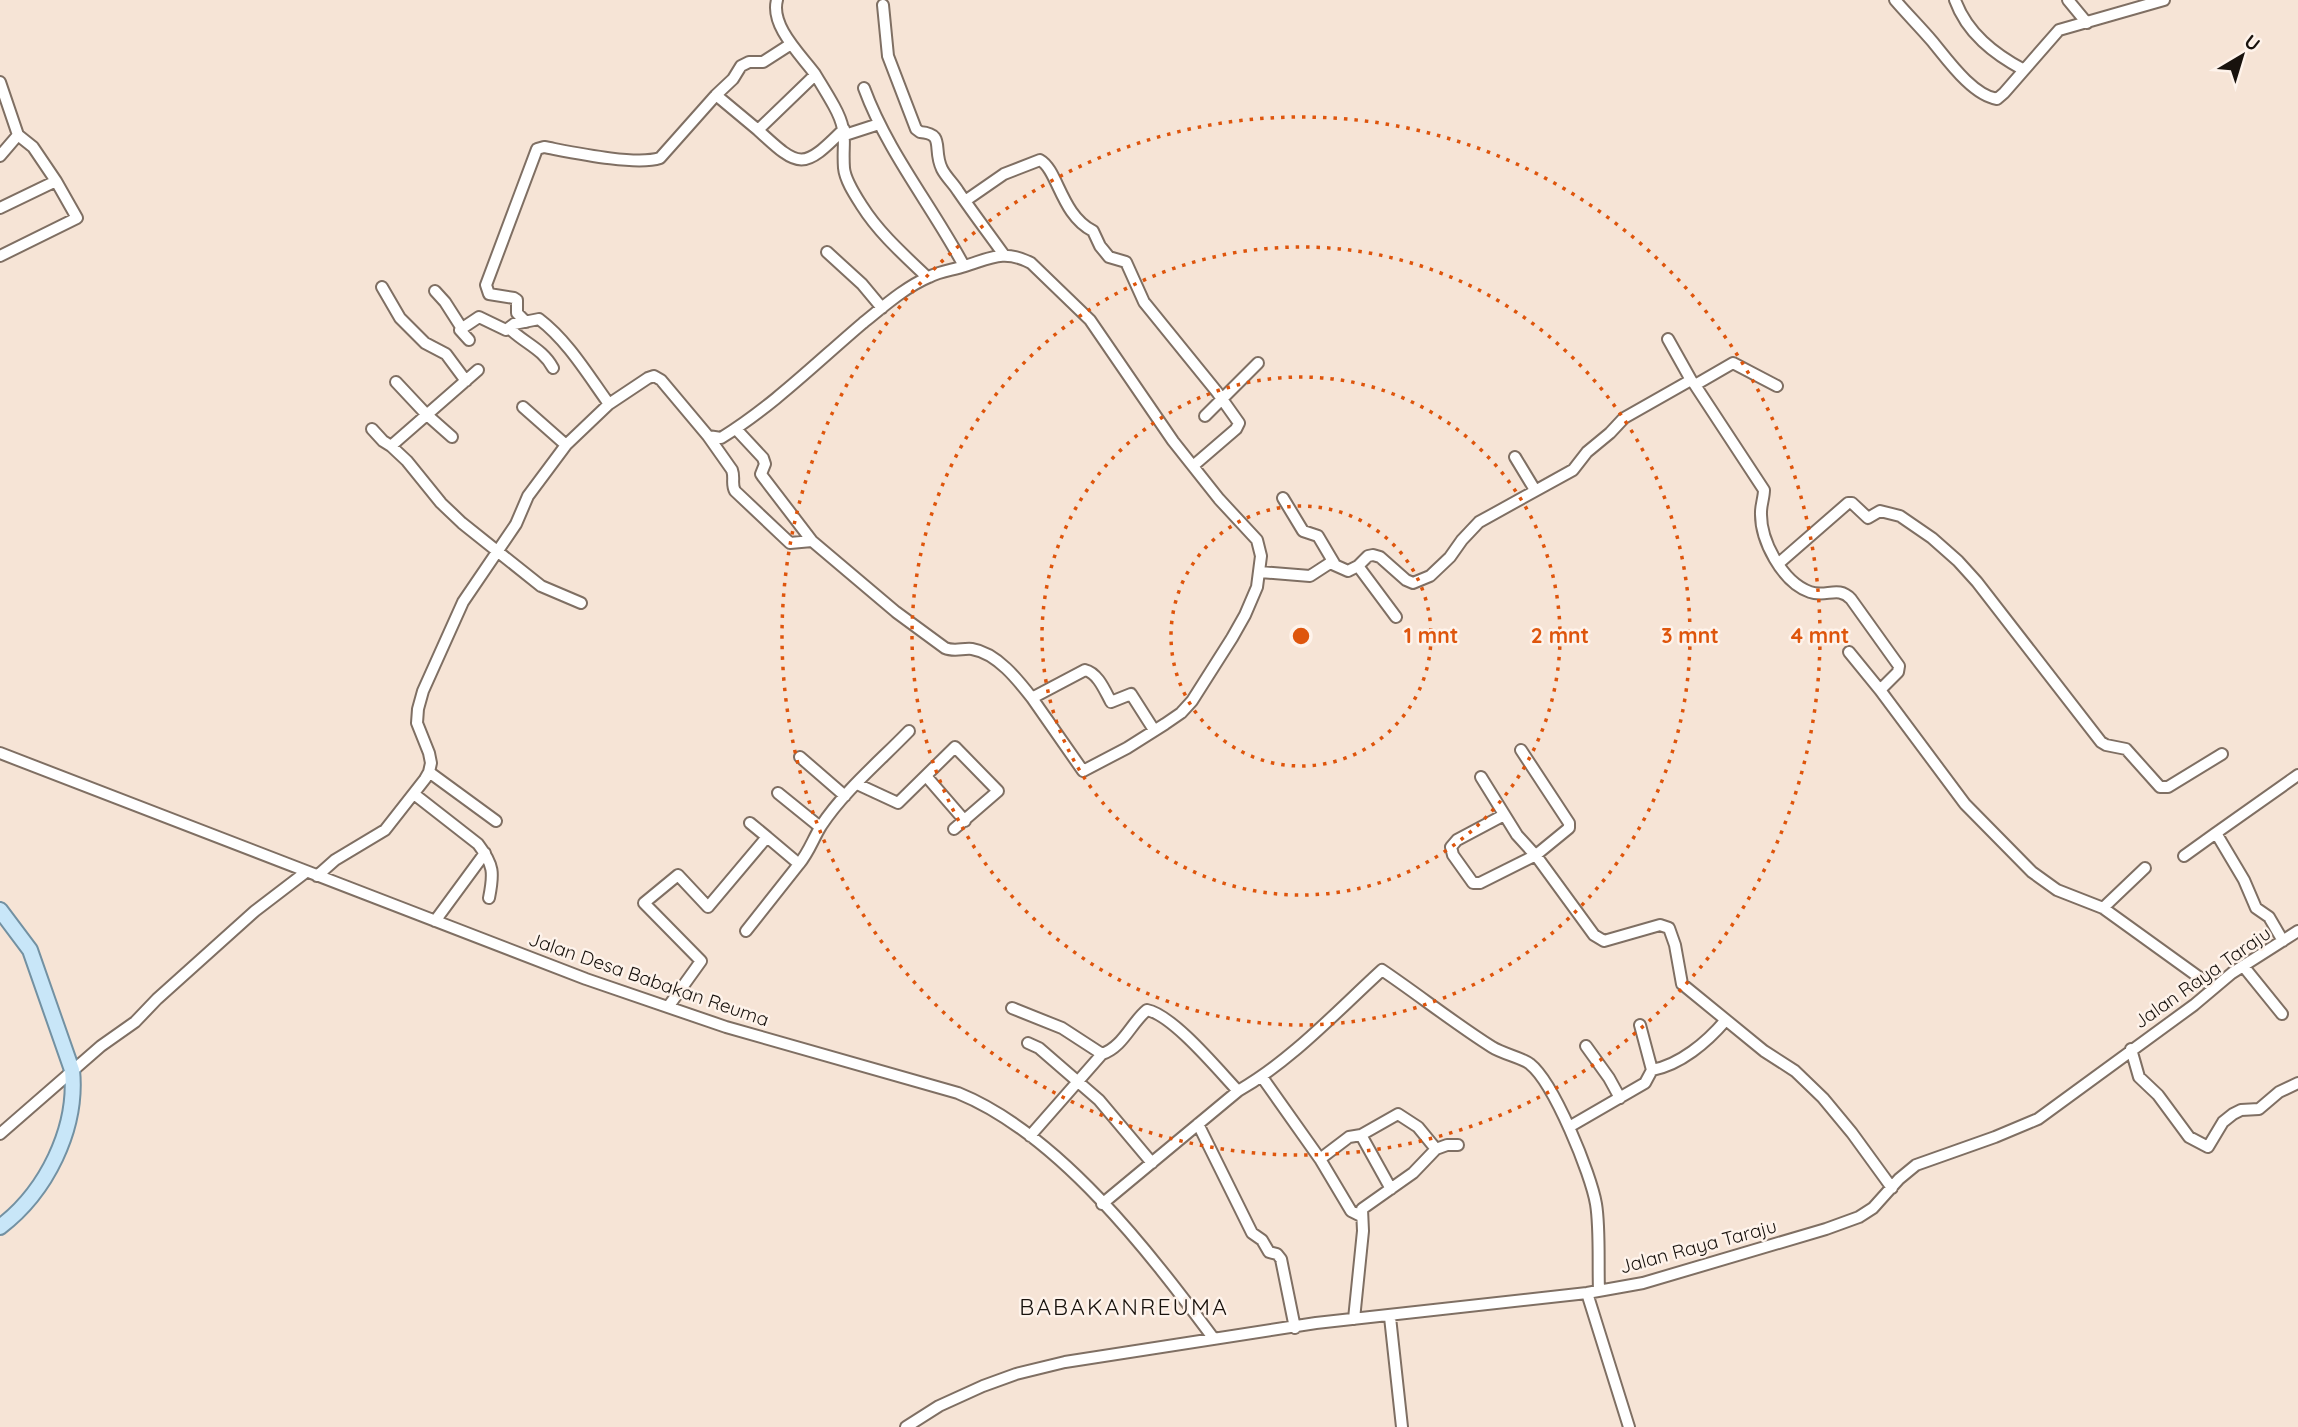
<svg xmlns="http://www.w3.org/2000/svg" width="2298" height="1427" viewBox="0 0 2298 1427" font-family="Quicksand,sans-serif">
	<rect width="100%" height="100%" fill="#f6e4d6"/>
	<g fill="none" stroke-linecap="round" stroke-linejoin="round">
		<!-- minor casing -->
		<g stroke="#7f6f63" stroke-width="14">
			<path id="minor" d="M777 0C770 26 801 55 815 74 821 84 828 95 834 106 849 133 842 141 844 168 845 180 855 195 862 206 879 233 904 255 927 277
				M1895 0C1907 14 1920 27 1932 41 1947 59 1972 95 1997 99L2004 93 2059 30 2164 0
				M1955 0C1967 33 1994 54 2024 70
				M2068 0 2087 23
				M883 5 888 56 916 129 920 132C946 134 932 149 942 169 946 177 953 183 958 191 973 213 989 234 1004 255
				M815 75 758 130C800 169 803 170 844 129
				M0 82 18 135 33 147 56 181 77 218 0 256
				M864 88C888 153 932 206 964 266
				M716 95 758 130
				M845 135 879 124
				M0 156 18 135
				M965 201 1004 174 1040 160C1058 170 1061 215 1093 231L1100 246 1109 257 1126 262 1144 302 1217 392 1239 423 1236 429 1193 466
				M0 208 56 181
				M827 252 862 284 882 308
				M382 287 400 318 425 343 446 354 466 381
				M435 291 445 302 461 327H464L479 317 506 330 514 324 539 319C568 341 588 375 609 404
				M526 322 517 313V300L514 298 489 294 486 285 537 149 544 147C571 152 635 166 660 158L716 95 733 79 741 66 749 62H763L791 44
				M461 327 460 330 469 340
				M509 328C524 343 543 349 553 368
				M1668 339 1691 380
				M478 370 391 446 407 461 441 503 462 523 541 586 581 603
				M396 382 426 414 452 437
				M1777 386 1733 363 1695 385 1764 490C1764 497 1761 505 1761 512 1760 540 1782 582 1810 592 1826 598 1838 585 1851 599L1899 666 1898 672 1880 690 1965 804 2032 872 2057 890 2103 908 2214 988
				M523 407 566 445
				M1205 416 1258 363
				M372 429 383 441 391 446
				M736 429 763 458 765 464 761 474 763 477 812 541 896 612 945 648C954 652 963 648 972 649 997 653 1018 680 1032 698L1085 670C1098 673 1105 691 1111 702L1131 694 1154 730
				M708 436 732 470C735 478 731 484 735 491L790 543 812 541
				M1515 457 1535 490
				M1283 498 1303 531 1318 536 1334 563
				M1778 564 1848 503H1852L1868 518 1880 511 1900 516 1932 538 1958 561 1977 582 2101 742 2106 745 2126 749 2160 787H2168L2222 754
				M1358 566 1396 617
				M1260 572 1310 576 1330 563 1348 571 1358 566 1368 556 1373 555 1380 557 1406 580 1413 583 1430 576 1450 557 1462 540 1479 522 1573 470 1587 452 1610 433 1624 418 1691 380 1695 385
				M1849 652 1880 690
				M0 753 586 979 726 1027 958 1093C1059 1134 1150 1253 1214 1339
				M800 757 845 796
				M429 772 496 821
				M926 776 965 821
				M1481 777 1517 835 1537 857 1594 935 1604 941 1660 925 1669 928 1675 945 1682 984 1764 1051 1795 1071 1823 1098 1852 1133 1892 1188
				M857 784 898 803 955 747 998 791 954 829
				M778 793 820 827
				M414 794 478 844C494 865 494 873 489 898
				M1504 815 1457 840 1451 847 1453 855 1473 883H1480L1536 855 1569 828V823L1521 750
				M750 823 767 837
				M2216 833 2298 775
				M2184 856 2216 833 2244 880 2256 908 2269 917 2283 941
				M317 876 335 860 385 830 425 779 429 772 431 763 429 753 417 723 418 709 423 691 463 602 516 524 528 496 566 445 609 404 648 378 654 376 661 380 708 436 721 438C773 406 817 362 863 323 883 307 905 287 929 277 940 271 953 270 965 266 991 258 1004 249 1031 263L1090 320 1173 441 1219 499 1257 540 1261 556 1257 587 1245 615 1232 638 1192 701 1181 713 1165 724 1127 748 1083 771 1032 698
				M2103 908 2145 868
				M435 921 485 853
				M746 931 799 864
				M2244 967 2282 1014
				M668 1007 701 961 644 903 678 875 708 907 767 837 799 864C809 852 813 839 821 826 844 791 880 761 909 731
				M1012 1008 1062 1028 1102 1054 1030 1136
				M1028 1043 1039 1048 1099 1100 1152 1163
				M1586 1046 1609 1078 1620 1098
				M2131 1049 2139 1077 2158 1095 2189 1137 2208 1147 2223 1122 2233 1114 2241 1110 2259 1109 2279 1092 2298 1083
				M1102 1054C1123 1047 1131 1023 1147 1010 1173 1015 1219 1071 1238 1091
				M1652 1070C1680 1065 1707 1042 1725 1021
				M1262 1077 1320 1159 1351 1211 1361 1216
				M1198 1124 1252 1233 1262 1240 1269 1252 1277 1254 1281 1259 1295 1328
				M1569 1127 1645 1083 1652 1070 1640 1025
				M0 1134 101 1046 135 1022 157 999 255 911 306 872
				M1361 1135 1391 1189
				M1320 1159 1349 1137 1361 1135 1398 1114 1418 1127 1436 1149
				M1102 1204 1238 1091C1292 1060 1336 1012 1382 970 1419 995 1454 1023 1492 1047 1503 1054 1523 1058 1530 1064 1554 1083 1591 1174 1596 1204 1600 1228 1598 1264 1599 1290
				M1587 1293 1629 1427
				M1390 1317 1402 1427
				M1354 1319 1363 1231 1362 1209 1413 1173 1436 1149 1447 1145H1458
				M906 1427 939 1406 983 1386 1016 1374 1065 1362 1316 1323 1587 1293 1643 1283 1826 1229 1859 1217 1873 1208 1899 1179 1916 1165 1995 1137 2038 1119 2194 1005 2232 973 2298 931"/>
		</g>
		<!-- major casing -->
		<g stroke="#7391a2" stroke-width="18">
			<path id="major" d="M0 910 30 950 72 1070C78 1129 46 1192 0 1227"/>
		</g>
		<!-- minor -->
		<use href="#minor" stroke="#fff" stroke-width="10"/>
		<!-- major -->
		<use href="#major" stroke="#c8e6f8" stroke-width="14"/>
	</g>
	<!-- distance rings -->
	<g fill="none" stroke="#de550c" stroke-width="3.5" stroke-dasharray="3.5 7">
		<circle cx="1301" cy="636" r="130"/>
		<circle cx="1301" cy="636" r="259"/>
		<circle cx="1301" cy="636" r="389"/>
		<circle cx="1301" cy="636" r="519"/>
	</g>
	<g text-anchor="middle" dominant-baseline="central" stroke-width="5" stroke-linejoin="round" paint-order="stroke">
		<!-- street labels -->
		<g font-size="19" fill="#18120d" stroke="#fef3eb">
			<text transform="translate(2202 977) rotate(-35)">Jalan Raya Taraju</text>
			<text transform="translate(649 979) rotate(19)">Jalan Desa Babakan Reuma</text>
			<text transform="translate(1698 1246) rotate(-15)">Jalan Raya Taraju</text>
		</g>
		<!-- quarter labels -->
		<g font-size="23" letter-spacing="2" fill="#18120d" stroke="#fef3eb">
			<text x="1124" y="1306">BABAKANREUMA</text>
		</g>
	</g>
	<circle cx="1301" cy="636" r="10" fill="#de550c" stroke="#fef3eb" stroke-width="3.5"/>
	<g font-size="21" text-anchor="middle" font-weight="bold" fill="#de550c" stroke="#fef3eb" stroke-width="5" stroke-linejoin="round" paint-order="stroke">
		<text x="1431" y="643">1 mnt</text>
		<text x="1560" y="643">2 mnt</text>
		<text x="1690" y="643">3 mnt</text>
		<text x="1820" y="643">4 mnt</text>
	</g>
	<!-- north arrow -->
	<g transform="translate(2242 56) rotate(38)" stroke="#fef3eb" stroke-width="5" paint-order="stroke">
	<path d="M0-5L12 26L0 18L-12 26Z" fill="#18120d"/>
	<text y="-10" font-size="19" font-weight="bold" text-anchor="middle" fill="#18120d">U</text>
	</g>
</svg>
